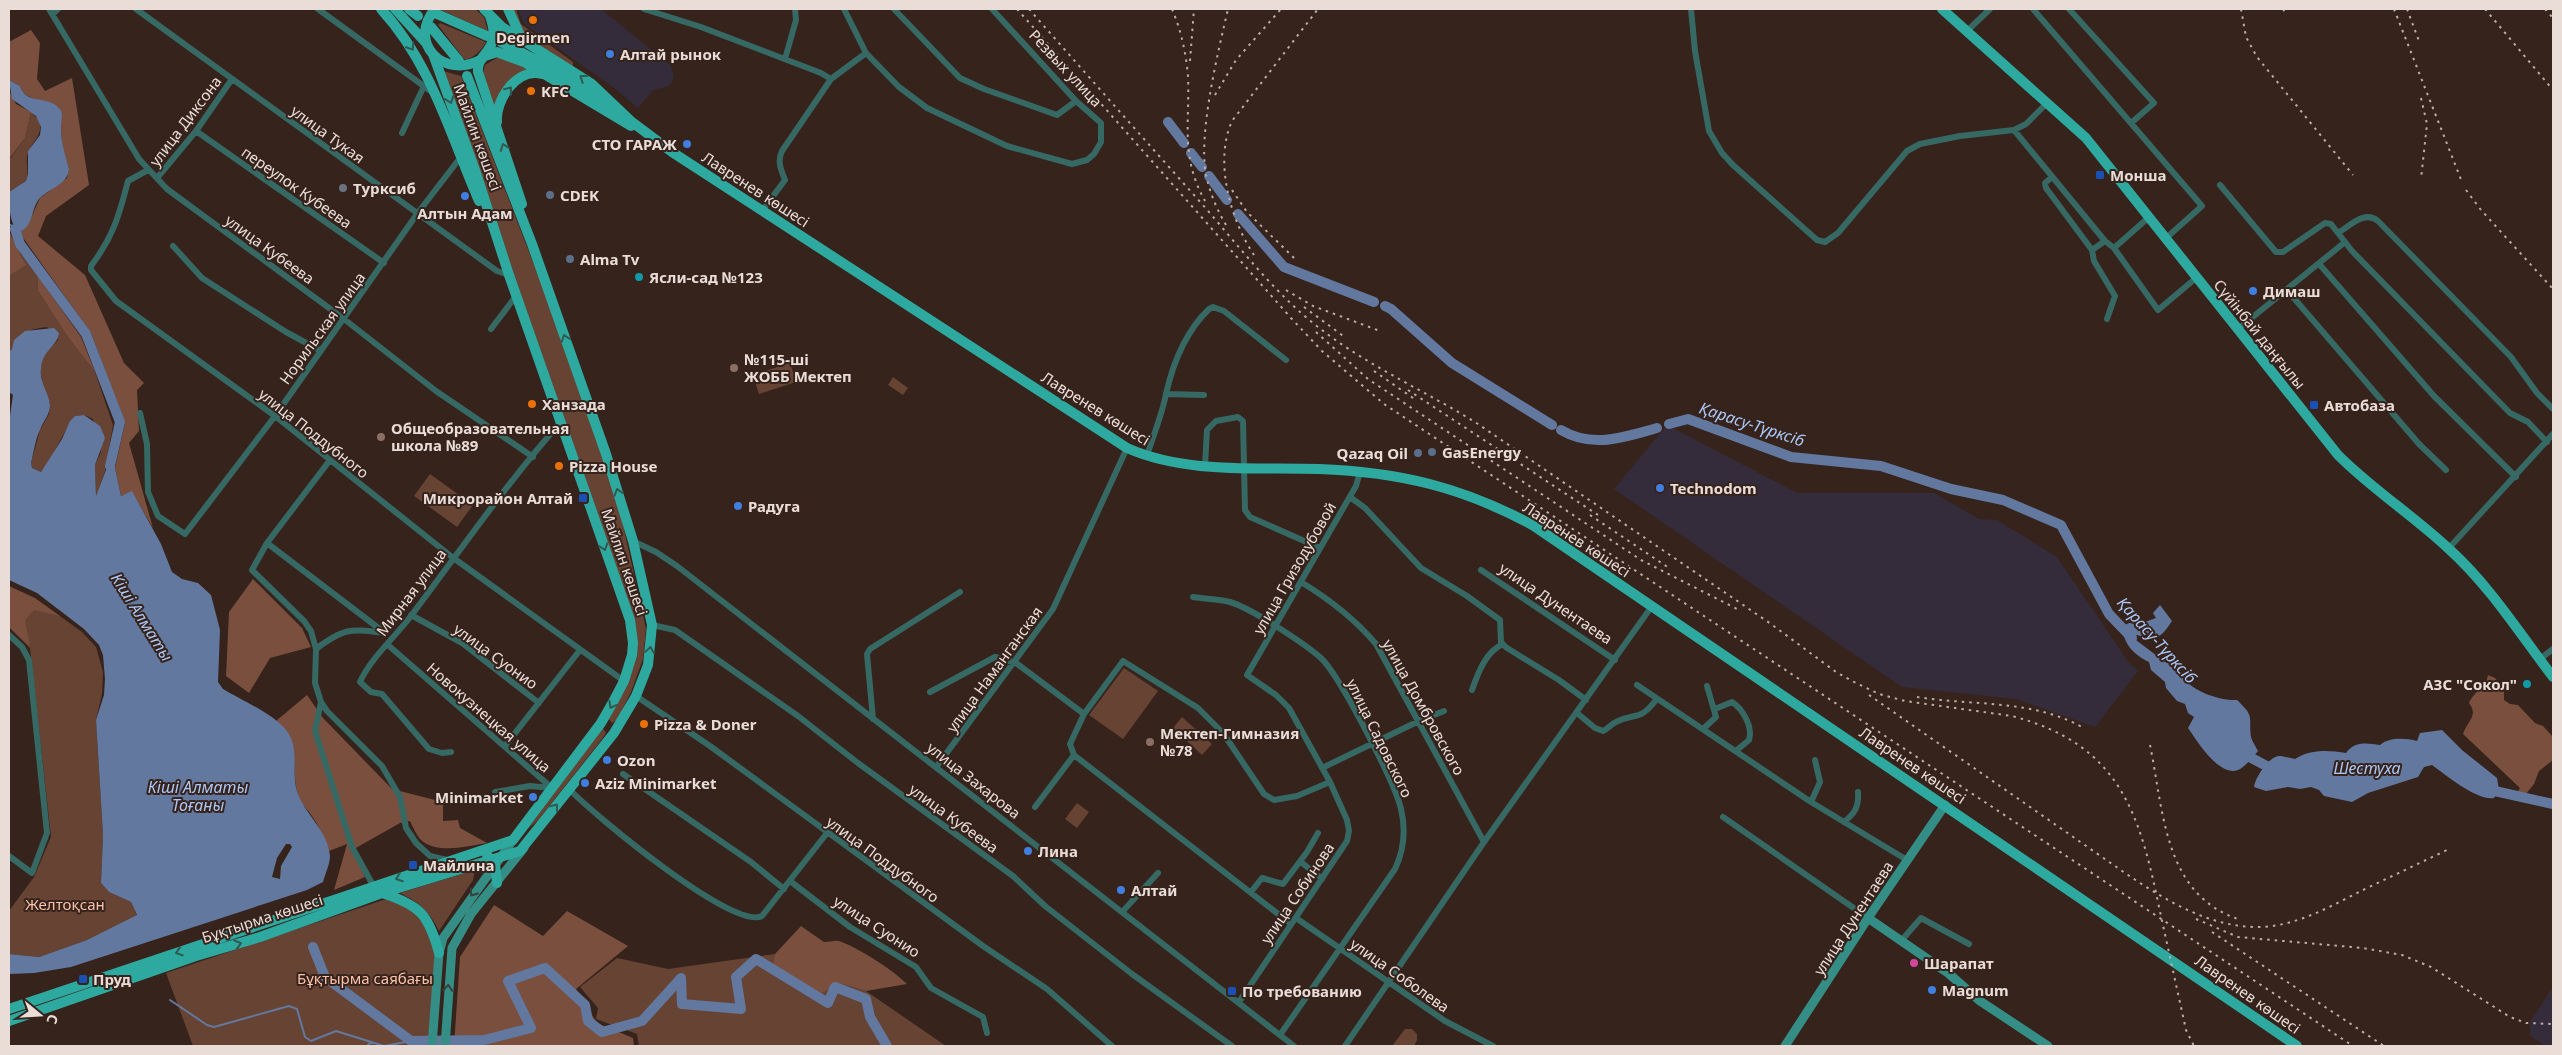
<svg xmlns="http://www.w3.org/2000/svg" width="2562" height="1055" viewBox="0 0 2562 1055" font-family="'Noto Sans',sans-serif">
	<rect width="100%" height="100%" fill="#36231c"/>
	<!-- commercial -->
	<path fill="#352c3b" d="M518 9H601L671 66 674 78 669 86 653 90 638 108 614 88 524 24Z
		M1667 425 1797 493H1934L1979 519 1997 520 2057 557 2129 663 2138 671 2095 727 2016 699 1902 687 1614 489Z
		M2553 987V1046H2546L2530 1036V1022Z"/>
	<!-- green -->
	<path fill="#674334" d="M443 9H475L484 17 488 31 441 10Z
		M512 9H516L521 24 573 62V67L525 36Z
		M440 23 486 42C481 51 475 57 465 60L438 25Z
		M500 56 532 70 526 72 494 112 483 73 485 65Z
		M443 71 461 76 543 288 618 502 646 629 643 659 631 692 617 720 612 723 608 718 634 656 604 534Z
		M31 112 40 121C43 137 30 142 27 157 26 165 29 172 26 181L9 192V160L25 138Z
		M21 254 37 275 38 291 67 336 95 372 113 425 105 471 96 497 95 465 101 452 93 419 84 415 75 416C62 434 54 455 41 472L32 468 31 463 40 430 49 414 50 403 43 389 40 367 44 354 58 340 47 327C13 331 29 338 9 352V267L10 274 25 265Z
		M790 363 796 382 759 394 753 375Z
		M893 377 908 388 903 395 888 385Z
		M430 474 473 505 457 527 414 496Z
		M9 586 60 616 82 632 96 647 103 672 102 694 96 720 103 835 101 883 109 892 131 902 137 916 87 940 39 957 9 954V911L34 877 51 837 30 648 9 627Z
		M1124 668 1158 691 1123 739 1089 715Z
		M1182 717 1212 744 1202 755 1173 728Z
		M603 728 606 733 602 739 538 820 527 830Z
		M1077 803 1089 812 1077 828 1065 819Z
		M475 870 473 880 439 931C430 912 419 902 400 893Z
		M386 899 409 907 426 927 435 950 429 1037 405 1046H193L166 973Z
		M775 954 772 968 794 977 838 983 866 991 946 1046H639L637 1034 596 1019 598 1008 580 987 617 958 668 969Z
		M1405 1029H1412L1417 1034V1040L1414 1046H1392Z"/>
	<!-- forest -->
	<path fill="#7a4f3e" d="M31 30 40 43 37 79 45 91 72 78 89 185 46 216 38 236 85 275 124 363 144 383 137 390 139 431 129 443 153 528 132 492 121 496 115 468 125 423 91 333 19 232 28 224 40 198 67 178 69 169 63 152 59 108C47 98 25 103 20 86L9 80V42Z
		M9 90 16 104 31 112 25 138 9 159Z
		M9 231 26 265 10 275Z
		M37 275 81 337 95 372 67 336 38 291Z
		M253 579 302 628 311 647 270 658 249 693 226 676 229 612Z
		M9 586 35 598 60 616 34 610 25 620 30 647 9 627Z
		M2488 675 2495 678 2504 689V700L2510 704 2518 705 2535 723 2543 726 2553 737V760L2539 771 2534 784 2521 800H2517L2515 797 2520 788 2463 734C2467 721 2479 716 2469 703 2474 691 2486 688 2488 675Z
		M307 695 323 718 392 789 443 802V821L458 820 460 828 487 843C467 846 436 855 420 839 416 834 413 827 410 821L400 823 354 849 365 877 334 890 347 844 329 851C325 839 319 826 312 816 308 810 303 806 300 800 288 772 304 741 276 721Z
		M494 905 543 936 567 911 628 946 576 989 597 1023 633 1038 634 1046H454L460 957Z
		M801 926 824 942C829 942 835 940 839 941 859 948 893 970 907 984L866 991 838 983 822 993 772 968 775 954Z"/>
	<!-- water -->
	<path fill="#62789e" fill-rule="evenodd" d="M9 80 20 86C26 105 47 95 59 108 64 113 61 120 61 127 61 142 65 155 69 169 68 185 48 189 39 199 31 209 33 228 19 232 9 224 9 204 9 192L26 181 28 174V151L40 135 41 127 36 116 12 99Z
		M54 328 59 333C57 347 42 350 41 369 39 382 49 393 50 405 50 415 43 421 40 430 35 440 34 452 31 463L32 468 41 472 62 439 70 421 75 416 84 415 100 426 105 438 95 465 96 496 112 454 121 496 132 491 161 544 172 572 182 579 198 583 211 595 220 630 218 682 223 689C241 700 274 714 287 731 300 749 291 771 297 791 304 814 328 830 330 856 330 864 325 874 323 882L307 890 71 967 34 973 9 974V954L39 957 87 940 137 915 131 902 109 892 101 883 103 835 96 720 104 695 105 679 103 655 99 645 84 629 37 593 9 580V423L13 395 9 392V352L12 349 14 340 25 331ZM286 844H290L292 847 281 866 280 879 272 877 277 858Z
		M2160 605 2172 621C2161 638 2157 641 2137 635L2134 636 2136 640 2165 662 2176 666C2179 671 2182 678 2187 682 2198 693 2222 701 2237 700 2256 718 2248 716 2251 737 2252 741 2256 747 2258 751 2253 757 2245 767 2238 770 2219 777 2197 741 2188 728L2194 717 2188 713 2185 704 2177 701 2166 688 2165 682 2151 670 2149 662C2134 655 2122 643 2123 626L2129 623 2139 624 2156 618 2153 613Z
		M2442 730 2462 750 2497 778 2499 790 2494 798C2477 801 2446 775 2432 765L2424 767 2418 777 2368 793 2352 802 2324 796 2319 790 2311 787 2300 789 2288 787 2266 791 2254 787C2255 778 2268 757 2279 756 2283 756 2290 758 2295 759 2310 749 2329 750 2346 753 2354 741 2367 743 2380 745 2389 737 2405 738 2417 741L2420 733Z"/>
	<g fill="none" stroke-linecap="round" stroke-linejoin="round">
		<!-- stream -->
		<path stroke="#62789e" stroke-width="2" d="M9 54V57
			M9 224 16 228
			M170 1000 207 1025 214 1027 289 1006 297 1009 305 1037 311 1041 336 1031 384 1046 411 1041
			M350 1046H367L371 1042"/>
		<!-- river -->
		<path stroke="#62789e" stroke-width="10" d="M1168 122 1184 143
			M1191 153 1202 167
			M1209 176 1227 200
			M1238 214 1284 267 1374 302
			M15 229 20 244 86 334 120 422 110 466
			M1385 306 1391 309 1452 363 1552 425
			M1669 424 1688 419 1791 457 1881 466 1951 489 2003 500 2061 525 2109 614 2132 638
			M1561 430C1593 449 1624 437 1657 428
			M2240 752 2278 772
			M2486 789 2553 804
			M313 947 325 977 411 1041 484 1040 531 1028 508 981 545 968 585 1005 588 1021 602 1032 642 1021 681 978 682 1004 741 1009 736 977 756 959 828 1003 835 987 866 999 870 1017 887 1046"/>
		<!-- street -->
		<path stroke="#366964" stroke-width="6" d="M49 9 139 159 167 189 344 319 436 391 533 457
			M136 9 497 271 509 275
			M318 9 432 92
			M644 9 701 27 821 73 831 79
			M844 9 866 53 899 87 927 108 1007 146 1072 164 1087 160 1094 154 1101 142V123L1076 101 992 9
			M894 9 960 78 984 89 1057 115 1076 101
			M1691 9 1695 51 1709 131 1722 153 1733 165 1817 240 1825 242 1838 233 1907 151 1920 144 1960 136 2014 130 2026 124 2048 102
			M2033 9 2202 206 2165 239
			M2069 9 2154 103 2131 123
			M53 14 58 9
			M1967 31 1990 9
			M785 59 796 20 795 9
			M2014 130 2105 241 2114 248 2148 218
			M196 131 384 263
			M402 133 424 86
			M148 170 128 181C119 216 113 237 91 266V270L116 301 275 416 452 557 624 681
			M2052 177 2045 183 2046 188 2092 250
			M157 178 196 131 232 79
			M2220 185 2276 252H2283L2325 223 2331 224 2338 233
			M762 211 785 180C781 170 777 161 782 151L831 79 866 53
			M2105 241 2092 250 2094 261 2115 296 2107 319
			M173 246 202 278 286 332 321 351
			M2114 248 2158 310 2196 278
			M2320 265 2434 396 2516 477
			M2287 290 2419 444 2446 470
			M491 329 516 296
			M2238 329 2345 242
			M1166 394 1204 395
			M140 413 147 444 148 492 158 516 185 534 275 416 417 214 460 158
			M2547 442 2528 422 2510 413 2352 251 2338 233C2351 225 2365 210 2378 221L2511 357 2537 393 2553 409
			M1147 456C1153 436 1162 415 1166 394 1173 363 1185 332 1209 309L1213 307 1224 311 1286 360
			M1205 466 1207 430 1216 421 1238 417 1243 421 1245 510 1250 517 1320 548
			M1350 497 1365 508 1421 568 1467 596 1500 620 1501 643 1507 648 1559 680 1586 700
			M633 541 656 552 677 566 1294 1046
			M267 543 385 633
			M2449 548 2553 434
			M1481 570 1615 660
			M1301 582C1329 599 1354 618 1376 644L1484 842
			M1193 597C1205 599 1218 599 1230 602 1251 608 1305 644 1321 658 1340 676 1395 783 1401 809 1406 830 1404 850 1395 869L1280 1035
			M411 615 462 643 539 703
			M652 625 675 630 798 716 858 763 1013 876 1045 906 1132 974 1232 1046
			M385 633C351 629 345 627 316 649L315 683 321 702 327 711 382 766 400 797 406 828 416 843 430 856 447 860
			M9 635 22 647 29 660 47 833 32 873 9 856
			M388 645 552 788 530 786 495 792
			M316 649 311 631 304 621 252 570 267 543 330 460
			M2540 659 2553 649
			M1637 685 1811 802 1907 860
			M1472 690C1478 673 1486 651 1503 644
			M930 692 995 657 1016 663 1084 714
			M636 696 710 746 983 946 1047 989 1112 1046
			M321 702 315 731 352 847 374 887
			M1715 709 1732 702C1743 709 1753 727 1749 740L1737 750
			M1577 713 1595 728 1603 731C1608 729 1611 724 1616 722 1636 712 1639 722 1656 700
			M873 719 867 654 870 649 960 592
			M1703 729 1716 717 1707 686
			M505 746 580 650
			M451 752 442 753 429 749 382 694 371 692 360 682C370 659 395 637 411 616 460 551 506 484 560 423
			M937 766 1053 609 1127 448
			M1322 768 1419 721 1444 711
			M623 774 751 862 784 889
			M569 789C592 813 733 931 762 916L827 833
			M1811 802 1820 782 1815 760
			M1035 807 1074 755
			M1723 817 1868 918
			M1844 822C1855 813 1859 807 1858 792
			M1301 862 1322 879
			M790 881 850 927 916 967 931 988 983 1017 987 1033
			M1251 892 1262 878 1283 884 1307 852 1318 833
			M1123 911 1158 873
			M1296 918 1445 1021 1493 1046
			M1291 924 1074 755 1070 744 1084 714 1123 661 1198 708 1223 733 1264 794 1274 800 1297 796 1330 782
			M1901 941 1921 918 1969 944
			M1239 1002 1347 841 1349 831 1347 820 1330 782 1289 708 1276 695 1247 675 1356 486 1360 472
			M1345 1046 1484 842 1652 606"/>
		<!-- secondary -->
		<path stroke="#358e85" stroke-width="9" d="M1868 918 1948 973 1980 1001 2048 1046
			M432 1046 439 953 443 938 513 840
			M445 1046 452 948 471 914 524 848
			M1785 1046 1868 918 1945 805"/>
		<!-- primary -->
		<path stroke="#2da99f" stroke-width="10" d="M381 9C431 63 450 134 479 201
			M395 9 426 43
			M409 9 418 16
			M435 9C407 42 443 81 482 59
			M484 9 502 27 592 84 632 122 672 152 1127 448C1186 474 1255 467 1319 469 1399 472 1463 487 1534 526L2297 1046
			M508 9 520 35
			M1942 9 2086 138 2338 455C2373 490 2414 516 2449 549 2490 586 2520 634 2553 677
			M437 14 487 36
			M490 16C503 52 476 52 478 72L522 204
			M431 27 459 61
			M501 42 555 70 610 108
			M485 56 497 52 524 62 631 126
			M497 122C495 100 517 67 542 74
			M487 855 495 864 497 883
			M382 893C420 905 429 915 439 953
			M9 1009 513 840 601 723 613 702 624 681 632 655 633 643 630 620 509 275 476 173 433 54
			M9 1021 196 956 260 937 382 893 520 851 614 733 636 696 648 665 652 625 633 541 606 454 532 244 467 76"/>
		<!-- rail -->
		<path stroke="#bcada8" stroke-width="2" stroke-dasharray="2.5 5" stroke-linecap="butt" d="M1017 9 1291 318 1322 351 1384 404 2353 1046
			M1029 9C1086 74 1144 139 1202 204 1237 244 1272 290 1313 323 1363 364 1424 390 1478 424L1771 624 1836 672 1852 681 1879 694 1905 701 2012 716C2118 744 2139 810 2159 907 2168 948 2177 989 2186 1030L2194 1046
			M1172 9C1181 30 1186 53 1188 76 1190 124 1180 156 1205 201
			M2241 9 2246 37 2257 57 2353 175
			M2283 9 2285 12
			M2394 9 2462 182
			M2407 9 2419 41
			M2485 9 2553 90
			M2545 9 2553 18
			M1190 61 1194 9
			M1215 95 1236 60 1281 9
			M2421 98 2427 124 2421 179
			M1232 190 1247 212 1294 258
			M2466 190 2481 210 2553 289
			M1226 225C1217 210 1210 193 1206 175 1198 134 1218 52 1228 9
			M1254 255C1230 219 1214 161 1232 121L1318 9
			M1286 290 1313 306 1380 331
			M1304 307 1346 338
			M1316 332 1368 379 1641 560 1741 611
			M1374 371 1413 398
			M1408 390 1598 515
			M1590 515 1669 568
			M1869 695 2125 873C2165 900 2210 928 2260 927 2297 926 2331 906 2363 890 2392 876 2420 863 2449 849
			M1917 697C1973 706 2031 699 2082 727
			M2150 745C2164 813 2164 896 2241 920
			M2196 919 2238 937 2363 948 2402 955 2431 967 2510 1017 2526 1023 2553 1024
			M2212 932 2384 1046"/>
	</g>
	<!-- one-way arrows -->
	<defs><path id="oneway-chevron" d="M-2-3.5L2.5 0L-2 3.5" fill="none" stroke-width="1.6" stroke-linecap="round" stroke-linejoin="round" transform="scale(1.25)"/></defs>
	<g stroke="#325950">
		<use href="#oneway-chevron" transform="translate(411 47) rotate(57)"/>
		<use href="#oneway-chevron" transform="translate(583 78) rotate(-146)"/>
		<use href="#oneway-chevron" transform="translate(509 90) rotate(-51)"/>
		<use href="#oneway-chevron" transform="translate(450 100) rotate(70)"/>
		<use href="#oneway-chevron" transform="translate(504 147) rotate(-110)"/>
		<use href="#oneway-chevron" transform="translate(565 338) rotate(-109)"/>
		<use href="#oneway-chevron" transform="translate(618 492) rotate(-107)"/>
		<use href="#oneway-chevron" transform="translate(604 547) rotate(71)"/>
		<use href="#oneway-chevron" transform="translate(650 650) rotate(-82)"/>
		<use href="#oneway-chevron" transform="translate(612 705) rotate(119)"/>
		<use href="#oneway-chevron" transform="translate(555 807) rotate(-53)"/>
		<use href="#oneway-chevron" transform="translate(399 878) rotate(160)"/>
		<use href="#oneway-chevron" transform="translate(238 944) rotate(-16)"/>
		<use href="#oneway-chevron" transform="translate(179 952) rotate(162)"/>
	</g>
	<g stroke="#36433c">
		<use href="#oneway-chevron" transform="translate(473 893) rotate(126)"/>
		<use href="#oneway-chevron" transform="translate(448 988) rotate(-86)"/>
	</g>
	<!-- markers -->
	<g fill="#e8710a" stroke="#36231c" stroke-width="2">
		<circle cx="533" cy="20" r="5"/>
		<circle cx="531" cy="91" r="5"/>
		<circle cx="532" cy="404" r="5"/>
		<circle cx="559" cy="466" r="5"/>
		<circle cx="644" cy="724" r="5"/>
	</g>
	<g fill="#3f7fe0" stroke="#36231c" stroke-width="2">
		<circle cx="610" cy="54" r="5"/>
		<circle cx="687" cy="144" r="5"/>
		<circle cx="465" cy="196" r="5"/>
		<circle cx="2253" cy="291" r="5"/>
		<circle cx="1660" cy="488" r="5"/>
		<circle cx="738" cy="506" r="5"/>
		<circle cx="607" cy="760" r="5"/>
		<circle cx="585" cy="783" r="5"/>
		<circle cx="533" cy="797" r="5"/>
		<circle cx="1028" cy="851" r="5"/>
		<circle cx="1121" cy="890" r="5"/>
		<circle cx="1932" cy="990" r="5"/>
	</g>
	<g fill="#1a4fb4" stroke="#36231c" stroke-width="2">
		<rect x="2095" y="170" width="10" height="10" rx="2.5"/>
		<rect x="2309" y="400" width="10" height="10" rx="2.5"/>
		<rect x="578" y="493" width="10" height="10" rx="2.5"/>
		<rect x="408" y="860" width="10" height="10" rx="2.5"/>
		<rect x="78" y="974" width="10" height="10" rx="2.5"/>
		<rect x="1227" y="986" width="10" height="10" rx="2.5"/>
	</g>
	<circle fill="#6b7280" stroke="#36231c" stroke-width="2" cx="343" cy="188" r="5"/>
	<g fill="#5c6f8a" stroke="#36231c" stroke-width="2">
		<circle cx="550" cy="195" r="5"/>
		<circle cx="570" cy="259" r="5"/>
		<circle cx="1432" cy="452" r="5"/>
		<circle cx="1418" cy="453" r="5"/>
	</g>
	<g fill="#0f9aa8" stroke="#36231c" stroke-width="2">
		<circle cx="639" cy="277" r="5"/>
		<circle cx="2527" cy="684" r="5"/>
	</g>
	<g fill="#8d6e63" stroke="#36231c" stroke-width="2">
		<circle cx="734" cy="368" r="5"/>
		<circle cx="381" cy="437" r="5"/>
		<circle cx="1150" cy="742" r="5"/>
	</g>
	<circle fill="#d1479c" stroke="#36231c" stroke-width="2" cx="1914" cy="963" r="5"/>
	<g text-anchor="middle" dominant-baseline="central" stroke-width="4" stroke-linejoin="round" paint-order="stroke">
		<!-- poi labels -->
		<g font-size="15" font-weight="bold" fill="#eaddd8" stroke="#36231c" text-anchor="start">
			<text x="533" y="37" text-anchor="middle">Degirmen</text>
			<text x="620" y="54">Алтай рынок</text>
			<text x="541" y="91">KFC</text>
			<text x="677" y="144" text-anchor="end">СТО ГАРАЖ</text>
			<text x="2110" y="175">Монша</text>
			<text x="353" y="188">Турксиб</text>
			<text x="560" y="195">CDEK</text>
			<text x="465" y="213" text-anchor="middle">Алтын Адам</text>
			<text x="580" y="259">Alma Tv</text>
			<text x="649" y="277">Ясли-сад №123</text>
			<text x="2263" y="291">Димаш</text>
			<text x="744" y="359">№115-ші<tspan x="744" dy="17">ЖОББ Мектеп</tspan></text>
			<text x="542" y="404">Ханзада</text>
			<text x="2324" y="405">Автобаза</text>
			<text x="391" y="428">Общеобразовательная<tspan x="391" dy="17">школа №89</tspan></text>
			<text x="1442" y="452">GasEnergy</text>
			<text x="1408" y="453" text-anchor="end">Qazaq Oil</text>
			<text x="569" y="466">Pizza House</text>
			<text x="1670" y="488">Technodom</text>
			<text x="573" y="498" text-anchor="end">Микрорайон Алтай</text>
			<text x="748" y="506">Радуга</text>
			<text x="2517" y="684" text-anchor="end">АЗС "Сокол"</text>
			<text x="654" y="724">Pizza &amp; Doner</text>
			<text x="1160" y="733">Мектеп-Гимназия<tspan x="1160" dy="17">№78</tspan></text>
			<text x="617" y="760">Ozon</text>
			<text x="595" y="783">Aziz Minimarket</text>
			<text x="523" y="797" text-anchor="end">Minimarket</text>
			<text x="1038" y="851">Лина</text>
			<text x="423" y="865">Майлина</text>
			<text x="1131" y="890">Алтай</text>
			<text x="1924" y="963">Шарапат</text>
			<text x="93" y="979">Пруд</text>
			<text x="1942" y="990">Magnum</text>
			<text x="1242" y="991">По требованию</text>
		</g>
		<!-- street labels -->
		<g font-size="15" fill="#eaddd8" stroke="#36231c">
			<text transform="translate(1066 68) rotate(47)">Резвых улица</text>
			<text transform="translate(185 121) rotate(-53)">улица Диксона</text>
			<text transform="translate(328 134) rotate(36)">улица Тукая</text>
			<text transform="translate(478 137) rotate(70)">Майлин көшесі</text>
			<text transform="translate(297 187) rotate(35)">переулок Кубеева</text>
			<text transform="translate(756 189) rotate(33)">Лавренев көшесі</text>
			<text transform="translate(270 249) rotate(36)">улица Кубеева</text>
			<text transform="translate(322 328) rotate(-54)">Норильская улица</text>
			<text transform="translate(2260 334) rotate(51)">Сүйінбай даңғылы</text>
			<text transform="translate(1096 408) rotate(32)">Лавренев көшесі</text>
			<text transform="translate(314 433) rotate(38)">улица Поддубного</text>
			<text transform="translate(1577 539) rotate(33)">Лавренев көшесі</text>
			<text transform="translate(625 562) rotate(71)">Майлин көшесі</text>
			<text transform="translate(1294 568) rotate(-60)">улица Гризодубовой</text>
			<text transform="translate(411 592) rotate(-53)">Мирная улица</text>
			<text transform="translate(1556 603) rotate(34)">улица Дунентаева</text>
			<text transform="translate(496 656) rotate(36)">улица Суонио</text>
			<text transform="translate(994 669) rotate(-54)">улица Наманганская</text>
			<text transform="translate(1424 707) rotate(61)">улица Домбровского</text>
			<text transform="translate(489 717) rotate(41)">Новокузнецкая улица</text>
			<text transform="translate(1380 738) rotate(64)">улица Садовского</text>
			<text transform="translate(1913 765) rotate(34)">Лавренев көшесі</text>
			<text transform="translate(974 780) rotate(38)">улица Захарова</text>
			<text transform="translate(954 818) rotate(36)">улица Кубеева</text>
			<text transform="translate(883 859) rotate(36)">улица Поддубного</text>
			<text transform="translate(1297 893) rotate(-56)">улица Собинова</text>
			<text transform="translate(262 918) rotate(-18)">Бұқтырма көшесі</text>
			<text transform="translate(1853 918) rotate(-57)">улица Дунентаева</text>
			<text transform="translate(877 926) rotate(33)">улица Суонио</text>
			<text transform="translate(1400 975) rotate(35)">улица Соболева</text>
			<text transform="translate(2248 994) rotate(35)">Лавренев көшесі</text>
		</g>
		<!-- park labels -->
		<g font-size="15" fill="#fdc2aa" stroke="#36231c">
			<text x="65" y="904">Желтоқсан</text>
			<text x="365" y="978">Бұқтырма саябағы</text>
		</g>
		<!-- water labels -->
		<g font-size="16" font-style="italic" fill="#abc8f9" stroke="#36231c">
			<text transform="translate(1752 424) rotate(18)">Қарасу-Түрксіб</text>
			<text transform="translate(142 617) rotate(58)">Кіші Алматы</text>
			<text transform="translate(2157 640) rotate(48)">Қарасу-Түрксіб</text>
			<text x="2367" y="768">Шестуха</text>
			<text x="198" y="787">Кіші Алматы<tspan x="198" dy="18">Тоғаны</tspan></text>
		</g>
	</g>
	<!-- border -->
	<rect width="2562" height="1055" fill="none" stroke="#eaddd8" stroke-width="20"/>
	<!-- north arrow -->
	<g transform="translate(40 1015) rotate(108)" stroke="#36231c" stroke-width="4" paint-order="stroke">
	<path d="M0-4L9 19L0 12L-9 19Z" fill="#eaddd8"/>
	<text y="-8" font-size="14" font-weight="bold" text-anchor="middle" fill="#eaddd8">С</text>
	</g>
</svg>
